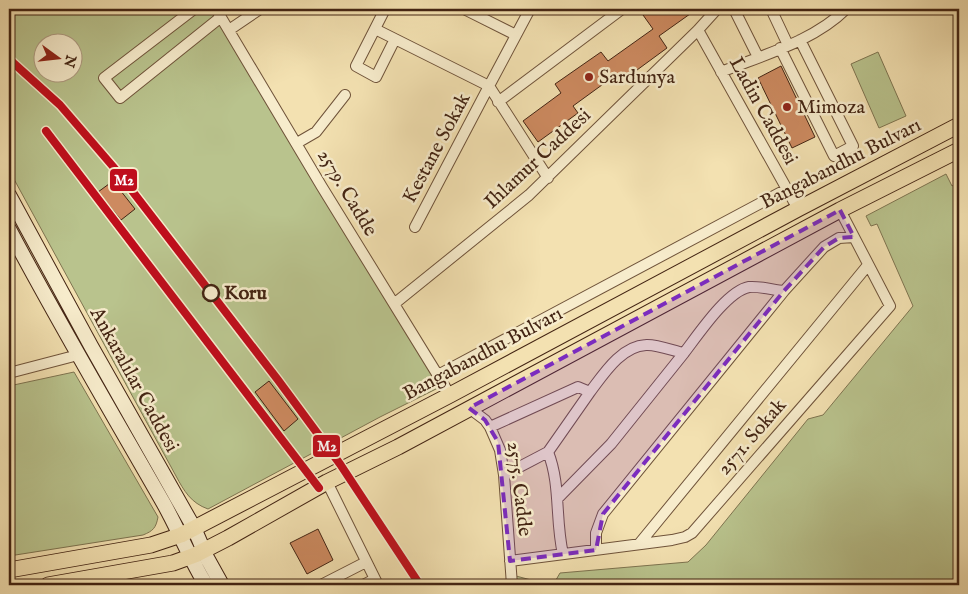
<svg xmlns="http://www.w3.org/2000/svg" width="968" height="594" viewBox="0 0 968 594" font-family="'IM FELL English',serif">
	<rect width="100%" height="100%" fill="#f3e1b1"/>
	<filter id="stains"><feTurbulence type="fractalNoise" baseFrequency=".004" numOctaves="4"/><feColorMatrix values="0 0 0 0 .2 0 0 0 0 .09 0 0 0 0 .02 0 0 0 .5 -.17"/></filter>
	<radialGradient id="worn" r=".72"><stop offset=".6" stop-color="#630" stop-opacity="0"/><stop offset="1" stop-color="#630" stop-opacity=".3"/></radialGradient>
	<!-- green -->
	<path fill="#b9c38d" stroke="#7e7450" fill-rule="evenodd" d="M9 9H216L444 385 380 417 208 509C191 503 184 491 176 476L9 170ZM42 42H72V72H42Z
		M878 52 906 116 879 128 851 64Z
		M946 174 952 186 959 182V585H553L560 573 688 562 706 545 808 419 823 415 913 306 877 224 871 226 866 216Z
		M74 372 158 517C156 528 153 531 143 535L9 556V386Z
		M516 576 550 585H517Z"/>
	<!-- building -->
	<path fill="#cd8a60" stroke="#432413" d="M653 9H697L659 36 667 48 622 81 617 74 573 106 578 113 538 142 523 121 561 93 555 84 601 52 608 61 653 29 643 15Z
		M781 66 815 137 792 148 758 78Z
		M113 181 135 209 121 220 98 192Z
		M269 381 298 419 284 431 255 392Z
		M318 529 333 560 307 574 290 543Z"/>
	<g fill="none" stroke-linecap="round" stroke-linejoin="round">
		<!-- street casing -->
		<g stroke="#6f533a" stroke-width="12">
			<path id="street" d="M194 9 104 78 120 98 221 17
				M216 9 322 187 450 395
				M385 9 356 66 376 77 395 39
				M464 9 516 35
				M530 9 489 86 548 178
				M734 9 758 57
				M771 9 788 45
				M375 29 489 86 415 227
				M229 30 260 9
				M698 30 798 209
				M780 48 834 156 853 146 800 40
				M721 72C763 55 814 41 846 9
				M498 102 622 9
				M297 143 316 132 345 95
				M394 304 529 195 698 30 717 9
				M9 373 78 355
				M438 375 787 189
				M469 408 485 420 490 427 500 450 504 475 512 585
				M490 427 578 387 590 392C603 375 621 346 646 345 656 344 674 351 684 353 698 335 727 291 749 287 760 286 773 290 784 291
				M548 452 590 392
				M504 475 548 452C561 485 555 520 563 554
				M327 482 378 585
				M558 498 611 444 684 353
				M639 544 868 265
				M596 550V533L603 514 784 291 824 247 839 238 854 237
				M510 561 672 540 685 537 692 533 890 306 840 210
				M321 585 366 562
				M363 585 375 579"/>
		</g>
		<!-- secondary casing -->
		<g stroke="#432413" stroke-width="16">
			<path id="secondary" d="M9 195 91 346 194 528 207 558 222 585
				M9 229C58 322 112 413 164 504 179 531 190 559 206 585"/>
		</g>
		<!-- primary casing -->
		<g stroke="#432413" stroke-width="17">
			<path id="primary" d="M9 570 151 545 181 535 450 395 798 209 959 125
				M48 585 173 563 195 555 228 538 327 482 398 447 840 210 959 150"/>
		</g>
		<!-- street -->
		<use href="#street" stroke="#f7eccc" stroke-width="10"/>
		<!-- secondary -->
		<use href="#secondary" stroke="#f7eccc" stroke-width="14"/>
		<!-- primary -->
		<use href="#primary" stroke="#f3e1b1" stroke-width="15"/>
		<!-- metro-1 casing -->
		<g stroke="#f7eccc" stroke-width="11">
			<path id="metro-1" d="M9 59 60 105 116 170 278 380 340 464 420 585
				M46 131 319 488"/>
		</g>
		<!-- metro-1 -->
		<use href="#metro-1" stroke="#bf0e1c" stroke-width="8"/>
	</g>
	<!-- marked area -->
	<path fill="#7b2cbf" fill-opacity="0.2" stroke="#7b2cbf" stroke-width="4" stroke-dasharray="10 6" stroke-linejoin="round" d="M840 210 854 237 839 238 824 247 784 291 603 514 596 550 510 561 498 442 485 420 469 408Z"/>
	<!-- markers -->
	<g fill="#8f2418" stroke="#f7eccc" stroke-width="2">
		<circle cx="589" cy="77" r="5"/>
		<circle cx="787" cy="107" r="5"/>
	</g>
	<circle fill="#f7eccc" stroke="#432413" stroke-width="2.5" cx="211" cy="293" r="8"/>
	<g text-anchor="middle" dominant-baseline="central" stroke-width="5" stroke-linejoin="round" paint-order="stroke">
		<!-- poi labels -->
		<g font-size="20" fill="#432413" stroke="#f7eccc" text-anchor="start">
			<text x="599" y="77">Sardunya</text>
			<text x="797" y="107">Mimoza</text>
		</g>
		<!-- street labels -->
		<g font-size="20" fill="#432413" stroke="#f7eccc">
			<text transform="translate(763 111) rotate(61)">Ladin Caddesi</text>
			<text transform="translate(437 148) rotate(-62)">Kestane Sokak</text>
			<text transform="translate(538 159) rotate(-43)">Ihlamur Caddesi</text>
			<text transform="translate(841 164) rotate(-27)">Bangabandhu Bulvarı</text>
			<text transform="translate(347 193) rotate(59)">2579. Cadde</text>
			<text transform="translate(483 354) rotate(-28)">Bangabandhu Bulvarı</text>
			<text transform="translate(134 380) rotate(61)">Ankaralılar Caddesi</text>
			<text transform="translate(752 437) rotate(-49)">2571. Sokak</text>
			<text transform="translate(519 489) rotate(83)">2575. Cadde</text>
		</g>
		<!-- stop labels -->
		<g font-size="20" font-weight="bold" fill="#432413" stroke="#f7eccc" text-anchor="start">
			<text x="224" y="293">Koru</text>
		</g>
	</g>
	<g stroke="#f7eccc" stroke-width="2">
		<rect x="109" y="168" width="29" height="24" rx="5" fill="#bf0e1c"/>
		<rect x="312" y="434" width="29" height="24" rx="5" fill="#bf0e1c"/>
	</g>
	<g font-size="14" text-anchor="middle" font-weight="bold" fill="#fff">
		<text x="124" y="185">M2</text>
		<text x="327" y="451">M2</text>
	</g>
	<!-- margin -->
	<rect width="968" height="594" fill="none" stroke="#f3e1b1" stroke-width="30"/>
	<rect x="10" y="10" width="948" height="574" fill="none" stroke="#432413" stroke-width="2.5"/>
	<rect x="15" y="15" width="938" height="564" fill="none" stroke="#432413"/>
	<!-- north arrow -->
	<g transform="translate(58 58) rotate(105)"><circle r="24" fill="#f7eccc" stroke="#af9c82"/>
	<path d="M0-4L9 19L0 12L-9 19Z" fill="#8f2418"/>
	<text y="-8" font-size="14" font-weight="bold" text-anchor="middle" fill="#432413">N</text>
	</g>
	<rect width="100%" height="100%" filter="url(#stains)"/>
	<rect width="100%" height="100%" fill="url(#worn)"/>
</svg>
